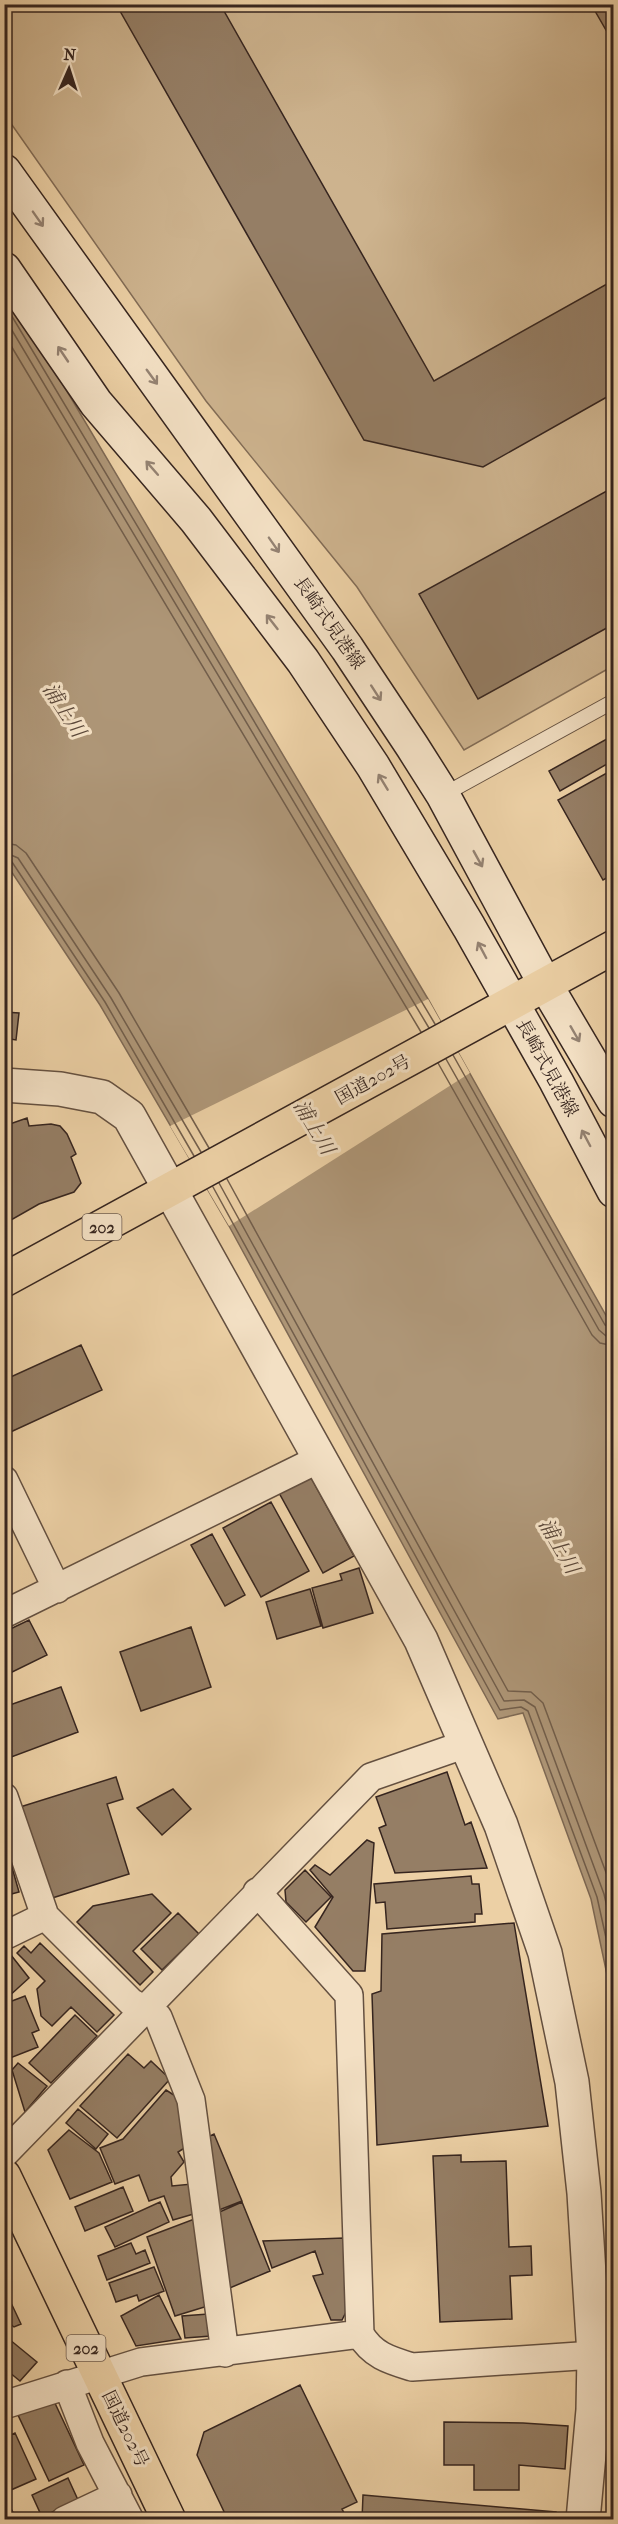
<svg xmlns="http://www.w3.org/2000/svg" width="618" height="2524" viewBox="0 0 618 2524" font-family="'IM FELL French Canon','Noto Serif JP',serif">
	<rect width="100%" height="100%" fill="#ecd0a5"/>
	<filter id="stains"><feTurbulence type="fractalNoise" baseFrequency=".00333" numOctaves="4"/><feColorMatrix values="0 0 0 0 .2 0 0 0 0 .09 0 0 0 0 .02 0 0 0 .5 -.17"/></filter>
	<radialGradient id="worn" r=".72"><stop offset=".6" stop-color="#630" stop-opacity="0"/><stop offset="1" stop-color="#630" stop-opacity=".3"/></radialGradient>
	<!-- green -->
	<path fill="#cdb38e" stroke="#826c56" stroke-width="1.5" d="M4 5H613V666L464 750 357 587 206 401 5 115Z"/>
	<!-- water -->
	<path fill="#ae9677" stroke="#7e6954" stroke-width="1.5" d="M4 292 49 361 428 999 613 1328V2003L591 1899 523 1713 498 1719 229 1226 100 1005 5 862Z"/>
	<!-- pier -->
	<path fill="#ecd0a5" d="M428 999 470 1073 229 1226 170 1126Z"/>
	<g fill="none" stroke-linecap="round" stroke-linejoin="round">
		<!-- shore -->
		<path stroke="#725e4b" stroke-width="1.5" d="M4 303 435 1024
			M4 317 429 1028
			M4 334 421 1032
			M4 843 16 845 26 853 119 993 209 1148
			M4 852 18 858 111 998 201 1152
			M4 859 12 862 105 1002 194 1156
			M453 1055 605 1325 614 1329
			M446 1059 599 1330 606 1336 614 1337
			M438 1063 592 1335 600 1343 614 1346
			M227 1179 508 1691 531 1692 543 1703 614 1894
			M219 1183 504 1701 524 1700 535 1707 604 1894 614 1938
			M213 1187 500 1710 521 1707 528 1711 597 1897 614 1974"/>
	</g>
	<!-- building -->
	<path fill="#957e65" stroke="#36251f" stroke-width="1.5" d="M116 4H220L434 381 614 280V393L483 467 364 440Z
		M591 4H614V44Z
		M614 487V624L478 699 419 594Z
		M614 735V760L560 791 549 771Z
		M614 769V874L603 880 558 800Z
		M4 1012 19 1013 16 1040 4 1038Z
		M27 1118 29 1126 51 1124 60 1126 67 1134 76 1154 71 1157 81 1183 74 1192 39 1204 4 1224V1126Z
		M81 1345 102 1390 4 1435V1380Z
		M309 1474 354 1556 323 1573 278 1491Z
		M271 1502 309 1571 261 1597 223 1528Z
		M212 1534 245 1595 225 1606 191 1545Z
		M359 1568 373 1613 323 1628 312 1588 342 1580 340 1574Z
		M310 1589 321 1626 277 1639 266 1602Z
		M29 1620 47 1655 4 1676V1632Z
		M191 1627 211 1687 141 1711 120 1652Z
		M61 1687 78 1732 6 1759 4 1707Z
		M447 1772 465 1825 471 1822 487 1868 395 1873 379 1828 386 1825 376 1797Z
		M116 1777 123 1799 107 1804 129 1874 49 1899 20 1807Z
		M173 1789 191 1809 162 1835 137 1808Z
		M4 1839 19 1892 4 1896Z
		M367 1840 374 1843 365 1971H353L315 1927 333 1897 310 1870 315 1865 330 1875Z
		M305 1870 331 1897 306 1922 286 1902 285 1890Z
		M471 1876 472 1884H479L482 1914H475V1922L387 1929 385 1902 376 1903 374 1884Z
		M152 1894 171 1913 133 1951 153 1972 140 1985 77 1922 93 1906Z
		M178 1913 199 1934 162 1970 141 1949Z
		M514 1923 548 2126 377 2145 372 1994 381 1991 382 1934Z
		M40 1943 114 2015 97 2032 71 2007 52 2026 41 2016 37 1989 45 1981 17 1953 24 1946 31 1953Z
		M11 1955 29 1978 7 1998 4 1995V1958Z
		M25 1996 39 2030 32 2033 38 2047 5 2060 4 2004Z
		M75 2015 97 2036 51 2083 29 2063Z
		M128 2054 144 2068 151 2061 170 2079 117 2138 80 2106Z
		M18 2063 47 2086 25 2112 12 2070Z
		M166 2090 180 2099 186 2147 178 2152 184 2162 171 2177 172 2186 192 2184 197 2213 173 2220 164 2196 149 2201 139 2175 115 2184 100 2148 123 2139Z
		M78 2109 108 2134 96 2149 66 2123Z
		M69 2130 99 2153 112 2182 70 2199 48 2150Z
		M214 2134 242 2201 214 2212 206 2138Z
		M461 2155V2162L506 2161 509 2247 531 2246 532 2275 510 2276 512 2319 440 2322 433 2156Z
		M123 2187 133 2211 85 2231 75 2207Z
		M160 2202 169 2222 115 2247 105 2227Z
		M242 2202 270 2271 225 2290 215 2214Z
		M197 2218 211 2305 175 2316 147 2237Z
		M344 2238 347 2310 342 2320H331L313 2276 323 2274 315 2251 272 2268 263 2241Z
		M131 2243 136 2254 145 2250 150 2263 107 2280 98 2256Z
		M154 2267 164 2291 139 2301 137 2295 116 2302 109 2283Z
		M4 2288 21 2324 14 2327 4 2319Z
		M159 2295 181 2339 136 2346 121 2316Z
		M208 2314 211 2336 185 2338 182 2316Z
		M4 2335 37 2362 20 2381 4 2368Z
		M300 2385 357 2502 342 2509 348 2520H228L197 2455 204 2432Z
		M53 2399 84 2465 49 2481 18 2415Z
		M444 2422 523 2423 568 2426 565 2469 519 2465V2490H474V2465H444Z
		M15 2433 36 2479 4 2493V2438Z
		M68 2478 78 2500 42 2517 32 2495Z
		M363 2495 556 2512V2520H362Z
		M7 2501 17 2520H4V2503Z"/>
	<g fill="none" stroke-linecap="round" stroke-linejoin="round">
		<!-- service casing -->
		<g stroke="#645040" stroke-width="16">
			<path id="service" d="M443 795 614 701"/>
		</g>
		<!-- minor casing -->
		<g stroke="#645040" stroke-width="30">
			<path id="minor" d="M4 1480 57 1589
				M4 1614 321 1458
				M4 1797 45 1916 131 2002 158 2017 191 2100 225 2353
				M257 1892 349 1995 360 2334C372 2355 389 2360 412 2367L594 2355
				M4 1936 45 1916
				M4 2154 371 1777 466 1744
				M67 2384 90 2443 130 2520
				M4 2405 141 2362 360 2334
				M65 2520 118 2495"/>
		</g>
		<!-- tertiary casing -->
		<g stroke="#645040" stroke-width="36">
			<path id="tertiary" d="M4 1085 60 1089 102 1097 129 1116 421 1640 501 1825 545 1953 572 2082 584 2193 594 2355 593 2410 583 2520"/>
		</g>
		<!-- secondary casing -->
		<g stroke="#36251f" stroke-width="36">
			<path id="secondary" d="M4 171 347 648 412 746 443 795 545 984 614 1101
				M4 269 96 403 196 520 303 661 373 766 469 927 556 1081 614 1191"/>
		</g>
		<!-- trunk casing -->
		<g stroke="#36251f" stroke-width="36">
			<path id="trunk" d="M4 1280 614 947
				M4 2176 169 2520"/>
		</g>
		<!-- service -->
		<use href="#service" stroke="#f3e0c4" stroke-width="14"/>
		<!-- minor -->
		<use href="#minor" stroke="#f3e0c4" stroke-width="27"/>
		<!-- tertiary -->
		<use href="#tertiary" stroke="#f3e0c4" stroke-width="33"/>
		<!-- secondary -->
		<use href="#secondary" stroke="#f3e0c4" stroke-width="33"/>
		<!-- trunk -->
		<use href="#trunk" stroke="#ecd0a5" stroke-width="33"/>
	</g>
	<!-- one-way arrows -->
	<defs><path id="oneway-shaft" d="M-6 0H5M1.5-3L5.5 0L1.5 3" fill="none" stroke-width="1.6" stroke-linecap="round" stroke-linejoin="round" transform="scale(1.5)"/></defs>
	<g stroke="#948272">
		<use href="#oneway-shaft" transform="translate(38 219) rotate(55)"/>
		<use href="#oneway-shaft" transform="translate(63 354) rotate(-124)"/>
		<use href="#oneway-shaft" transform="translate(152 377) rotate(54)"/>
		<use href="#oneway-shaft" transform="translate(152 468) rotate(-131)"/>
		<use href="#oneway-shaft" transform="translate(274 545) rotate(55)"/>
		<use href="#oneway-shaft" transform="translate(272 622) rotate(-128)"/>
		<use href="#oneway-shaft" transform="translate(376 693) rotate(57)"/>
		<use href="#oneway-shaft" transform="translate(383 782) rotate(-121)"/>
		<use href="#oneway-shaft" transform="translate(478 859) rotate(61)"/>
		<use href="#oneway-shaft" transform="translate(482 950) rotate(-118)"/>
		<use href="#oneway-shaft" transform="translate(575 1034) rotate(60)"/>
		<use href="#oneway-shaft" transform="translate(586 1138) rotate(-118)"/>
	</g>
	<g text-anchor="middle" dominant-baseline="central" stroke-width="6" stroke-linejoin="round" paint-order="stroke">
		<!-- shield labels -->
		<g fill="#f3e0c4" stroke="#6f5d50" stroke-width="1.5">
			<rect x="82.5" y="1214" width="39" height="26" rx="4.5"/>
			<rect x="66.5" y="2335" width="39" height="26" rx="4.5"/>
		</g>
		<g font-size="16" font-weight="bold" fill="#36251f">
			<text x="102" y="1227">202</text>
			<text x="86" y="2348">202</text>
		</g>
		<!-- street labels -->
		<g font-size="18" fill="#36251f" stroke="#f3e0c4">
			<text transform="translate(329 623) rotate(55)">長崎式見港線</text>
			<text transform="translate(547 1068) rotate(61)">長崎式見港線</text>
			<text transform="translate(373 1080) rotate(-29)">国道202号</text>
			<text transform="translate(125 2429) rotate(64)">国道202号</text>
		</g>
		<!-- water labels -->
		<g font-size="20" font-style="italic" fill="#5a4739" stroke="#f3e0c4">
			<text transform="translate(64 710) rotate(57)">浦上川</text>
			<text transform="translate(314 1127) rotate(59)">浦上川</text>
			<text transform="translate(559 1546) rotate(60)">浦上川</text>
		</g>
	</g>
	<!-- margin -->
	<rect width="618" height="2524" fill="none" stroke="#ecd0a5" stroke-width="24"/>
	<rect x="6" y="6" width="606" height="2512" fill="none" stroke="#36251f" stroke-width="3"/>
	<rect x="12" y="12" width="594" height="2500" fill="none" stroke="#36251f" stroke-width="1.5"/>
	<!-- north arrow -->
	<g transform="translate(69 69) rotate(3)" stroke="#f3e0c4" stroke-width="4.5" paint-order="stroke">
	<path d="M0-4.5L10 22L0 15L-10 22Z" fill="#36251f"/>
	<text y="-9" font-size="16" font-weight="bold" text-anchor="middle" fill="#36251f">N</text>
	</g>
	<rect width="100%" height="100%" filter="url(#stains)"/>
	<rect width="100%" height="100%" fill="url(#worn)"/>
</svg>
